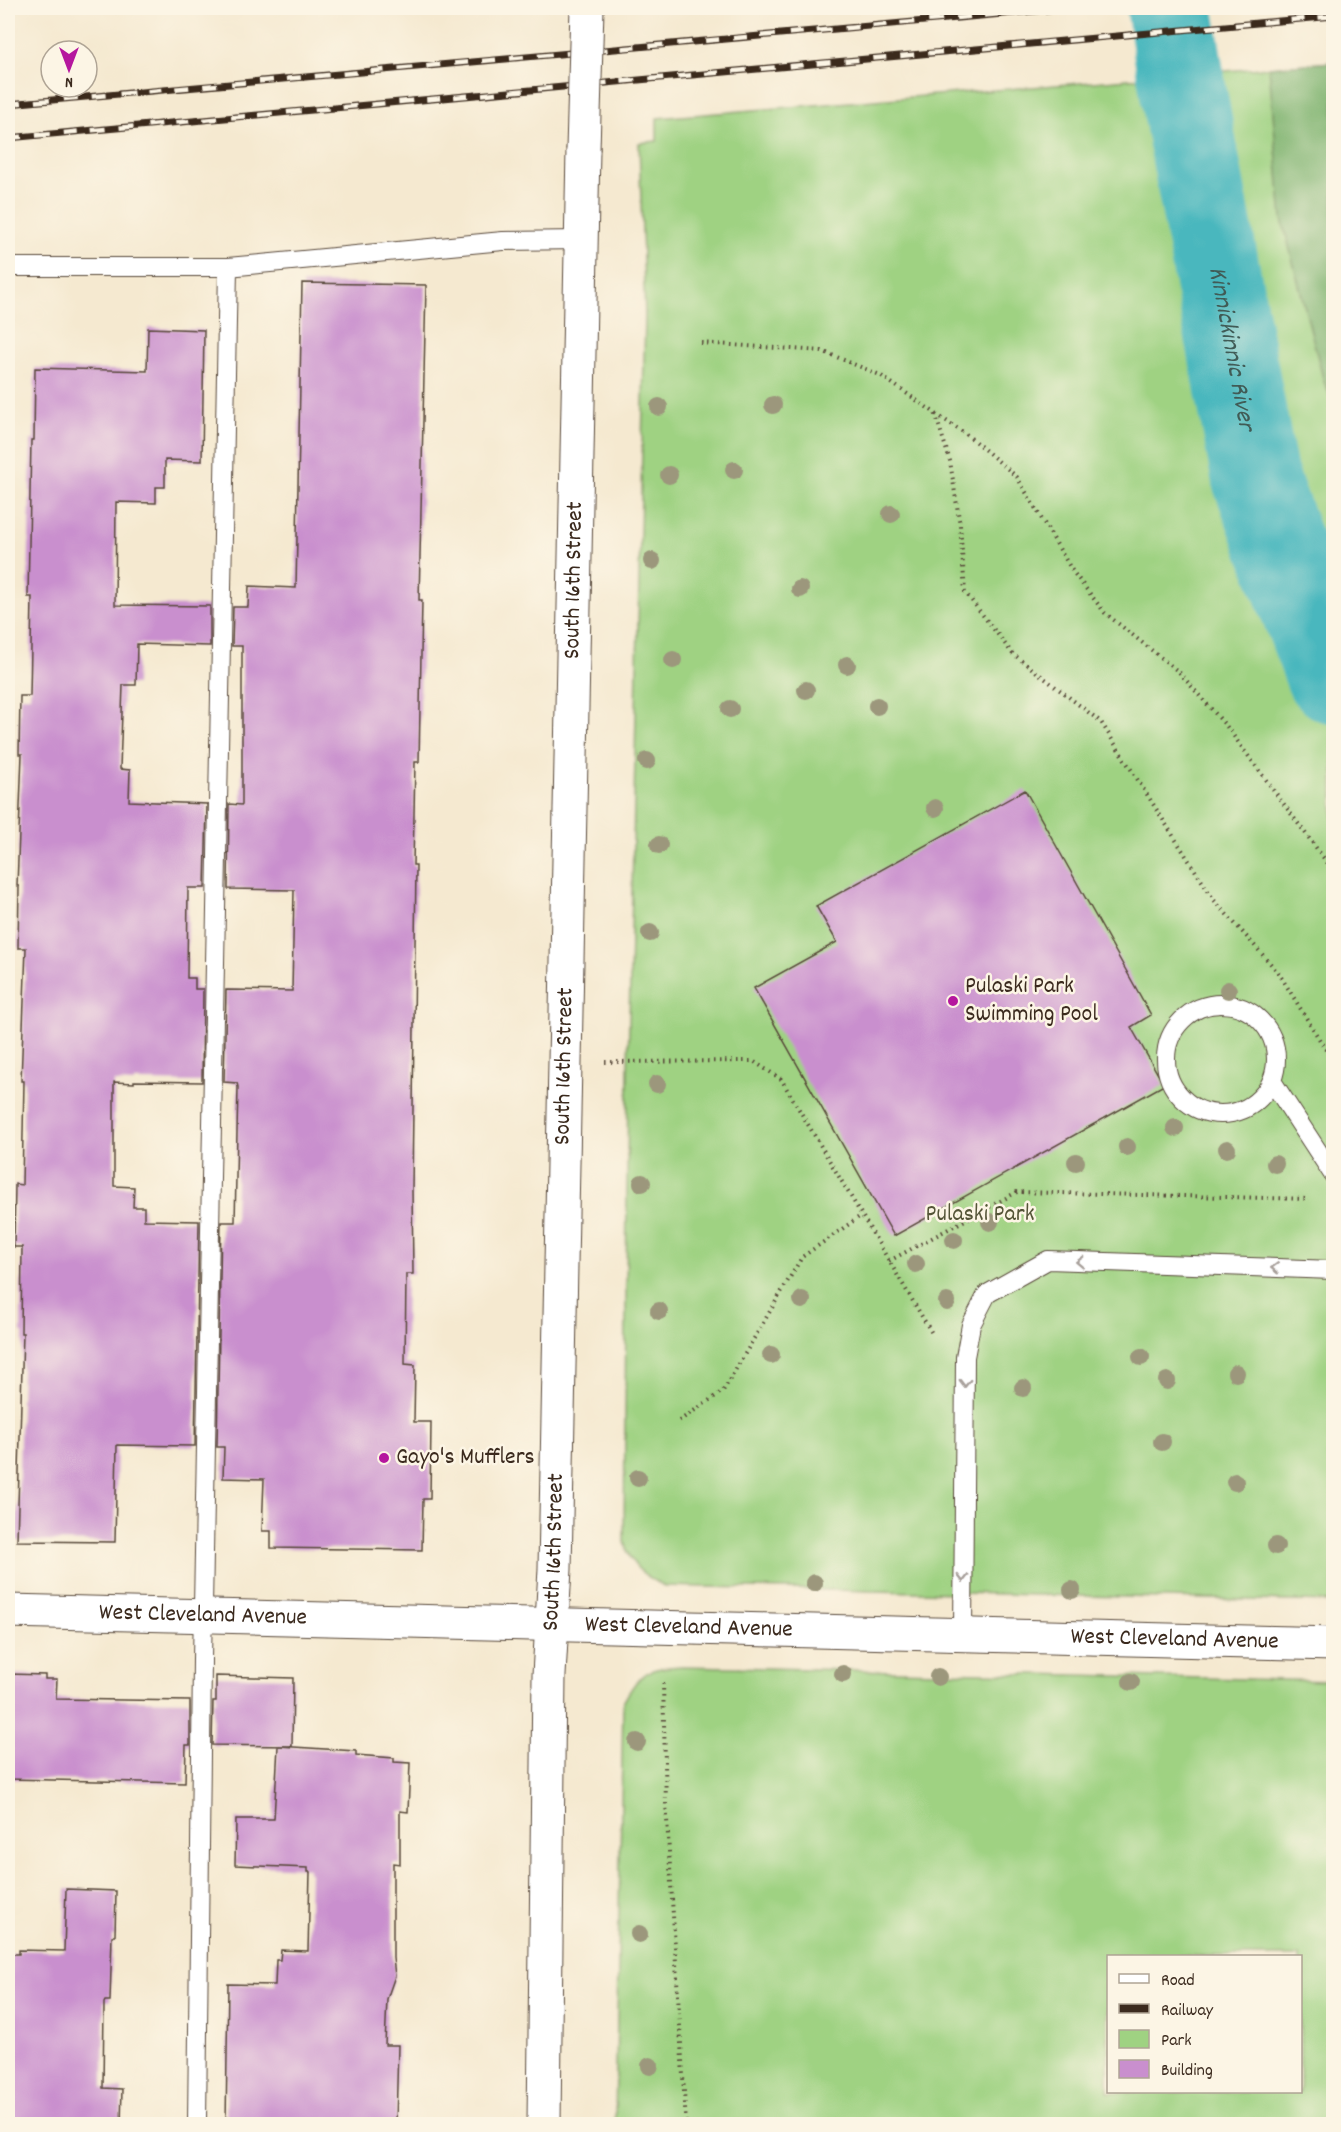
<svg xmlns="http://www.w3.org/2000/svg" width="1341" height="2132" viewBox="0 0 1341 2132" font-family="Dekko,sans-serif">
	<rect width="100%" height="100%" fill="#fcf5e5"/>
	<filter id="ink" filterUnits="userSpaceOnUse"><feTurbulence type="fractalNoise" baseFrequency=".0167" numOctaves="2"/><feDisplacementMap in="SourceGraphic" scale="12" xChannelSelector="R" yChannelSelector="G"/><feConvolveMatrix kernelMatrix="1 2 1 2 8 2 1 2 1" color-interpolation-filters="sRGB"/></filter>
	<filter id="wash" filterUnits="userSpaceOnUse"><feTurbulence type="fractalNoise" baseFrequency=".008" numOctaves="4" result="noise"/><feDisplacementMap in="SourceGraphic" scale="24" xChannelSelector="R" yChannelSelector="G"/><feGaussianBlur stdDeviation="1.35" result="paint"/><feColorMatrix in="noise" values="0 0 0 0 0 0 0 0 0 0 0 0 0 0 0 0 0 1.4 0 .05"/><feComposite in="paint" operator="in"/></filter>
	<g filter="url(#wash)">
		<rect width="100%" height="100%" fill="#f5e9d0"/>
		<!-- green -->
		<path fill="#9fd282" stroke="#6d7e50" stroke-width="1.5" fill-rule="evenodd" d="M1333 62V1602L664 1586C640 1573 632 1567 624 1542L628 1068 645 316 639 143 657 141V118Z
			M682 1666 1333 1681V2124H615L623 1703C640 1672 646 1668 682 1666ZM1300 1956V2092H1108V1956Z"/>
		<!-- forest -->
		<path fill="#7fb470" stroke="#5d6f47" stroke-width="1.5" d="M1333 62H1334L1333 402 1324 382 1282 219 1269 67Z"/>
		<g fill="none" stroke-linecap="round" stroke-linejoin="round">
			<!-- river -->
			<path stroke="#48b7be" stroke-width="87" id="s1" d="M1170 8 1184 96 1255 477 1329 676 1334 680"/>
		</g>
		<g id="blocks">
			<!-- building -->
			<path fill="#c98fce" d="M302 283 426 285 419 600H422L419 762H415L413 865H416L412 1188 413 1274H406L405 1364 415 1365 414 1422H431L430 1499H423L422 1550 271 1548V1531H262L264 1479 223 1478 224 1447H217L221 1222H235L238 1087 237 1083 224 1082 226 990 292 991 294 890 228 889 229 804 242 805V646H232L233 607H248L249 586 296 588Z
				M148 328 204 330 202 461 165 460V487H156V503L116 502 115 605 210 606V646L137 644 136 685H123L120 769 130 770 129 801 207 804 205 888H188L187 978H195V989H203L202 1082 134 1081V1083L114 1082V1186L134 1187 133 1207H144V1220L199 1221 195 1446 117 1445 115 1542 17 1541 23 1333H21L22 1247H14L15 1184 22 1185 24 1081H21L26 948H18L19 886H17L22 754H19L20 696H30L32 597H28L31 440H34L35 368 147 371Z
				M1025 790 1151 1015 1131 1027 1164 1085 894 1236 754 988 837 942 816 906Z
				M8 1674 45 1675V1679H57L56 1699 190 1701V1745H186L185 1783 8 1779Z
				M216 1676 293 1678 292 1746 212 1745 213 1701H216Z
				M278 1746 356 1751V1755L394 1758V1762L410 1763 408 1812 400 1811V1864L393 1863V1958L395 1976 387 1999 385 2045H398L396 2124H226L228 1984 275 1985 276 1960H280L281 1950 308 1951 310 1872H308V1868L235 1865 236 1819H274Z
				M66 1889 116 1891 115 1936H112L110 2001H105L104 2003 103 2088 122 2089 121 2124H9L12 2039H10L11 1954H19V1950L64 1951Z"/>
		</g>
	</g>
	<g filter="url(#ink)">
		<use href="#blocks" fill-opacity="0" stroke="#574739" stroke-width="1.5"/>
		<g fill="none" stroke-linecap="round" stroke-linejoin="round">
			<!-- service casing -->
			<g stroke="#574739" stroke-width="20">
				<path id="service" d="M8 267H228L503 241 582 240
					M1166 1059a55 55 0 1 1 110 0a55 55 0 1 1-110 0Z
					M1272 1081 1334 1176
					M963 1636 965 1357 971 1325 987 1294 1048 1260 1334 1270
					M197 2124 202 1660 228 267"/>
			</g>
			<!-- tertiary casing -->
			<g stroke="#574739" stroke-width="35">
				<g id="tertiary">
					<path id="s2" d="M8 1611 1334 1644"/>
					<path id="s3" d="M544 2124 549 1675 555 1569 583 150"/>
				</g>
			</g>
			<!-- path -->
			<path stroke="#574739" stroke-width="4" stroke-dasharray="1.5 4.5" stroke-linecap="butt" d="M701 343 822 351 880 375 935 413 950 461 960 525 965 592 1012 653 1101 722 1214 900 1278 972 1334 1063
				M936 414 966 434 1017 477 1073 572 1105 613 1179 672 1227 727 1334 872
				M605 1062 753 1061 781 1079 933 1335
				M889 1261 1017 1192 1309 1199
				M679 1421 723 1391 802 1257 862 1215
				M663 1683 666 1803 686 2124"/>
			<!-- service -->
			<use href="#service" stroke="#fff" stroke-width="18"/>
			<!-- tertiary -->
			<use href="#tertiary" stroke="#fff" stroke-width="33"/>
			<!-- rail casing -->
			<g stroke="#3b2a1e" stroke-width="7">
				<path id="rail" d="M8 104 1068 8
					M8 138 1334 16"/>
			</g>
			<!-- rail -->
			<use href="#rail" stroke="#fcf5e5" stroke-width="4.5" stroke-dasharray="14" stroke-linecap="butt"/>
			<!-- tertiary-bridge casing -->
			<g stroke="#574739" stroke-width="35" stroke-linecap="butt">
				<path id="tertiary-bridge" d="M583 150 587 8"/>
			</g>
			<!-- tertiary-bridge -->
			<use href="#tertiary-bridge" stroke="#fff" stroke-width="33"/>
		</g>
		<!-- trees -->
		<g fill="#9c977c">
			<circle cx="773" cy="405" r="9"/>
			<circle cx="659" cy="407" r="9"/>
			<circle cx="734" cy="470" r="9"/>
			<circle cx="669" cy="475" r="9"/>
			<circle cx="891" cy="514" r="9"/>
			<circle cx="652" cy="561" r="9"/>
			<circle cx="800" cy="589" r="9"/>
			<circle cx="673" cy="660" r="9"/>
			<circle cx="847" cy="665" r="9"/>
			<circle cx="806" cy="690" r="9"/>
			<circle cx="877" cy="706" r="9"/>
			<circle cx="730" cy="709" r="9"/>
			<circle cx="647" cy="761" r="9"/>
			<circle cx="935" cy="808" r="9"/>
			<circle cx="659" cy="845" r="9"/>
			<circle cx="650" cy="933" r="9"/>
			<circle cx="1228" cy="990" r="9"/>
			<circle cx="657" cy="1084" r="9"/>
			<circle cx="1175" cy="1128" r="9"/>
			<circle cx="1127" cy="1147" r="9"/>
			<circle cx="1227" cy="1149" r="9"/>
			<circle cx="1076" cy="1162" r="9"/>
			<circle cx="1275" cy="1164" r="9"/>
			<circle cx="642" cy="1183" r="9"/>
			<circle cx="990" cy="1222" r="9"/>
			<circle cx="954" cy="1240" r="9"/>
			<circle cx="916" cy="1264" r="9"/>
			<circle cx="802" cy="1300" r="9"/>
			<circle cx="947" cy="1302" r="9"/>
			<circle cx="659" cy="1311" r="9"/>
			<circle cx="771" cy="1355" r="9"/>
			<circle cx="1141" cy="1357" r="9"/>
			<circle cx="1236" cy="1373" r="9"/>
			<circle cx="1167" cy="1381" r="9"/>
			<circle cx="1023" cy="1388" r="9"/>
			<circle cx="1162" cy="1442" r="9"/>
			<circle cx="638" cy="1478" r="9"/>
			<circle cx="1235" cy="1482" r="9"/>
			<circle cx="1276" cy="1546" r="9"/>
			<circle cx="814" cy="1583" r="9"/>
			<circle cx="1072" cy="1590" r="9"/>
			<circle cx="843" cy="1674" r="9"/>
			<circle cx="938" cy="1677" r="9"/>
			<circle cx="1131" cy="1682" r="9"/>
			<circle cx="637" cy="1742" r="9"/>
			<circle cx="639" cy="1934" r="9"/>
			<circle cx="650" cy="2066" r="9"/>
		</g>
		<!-- one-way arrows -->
		<defs><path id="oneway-chevron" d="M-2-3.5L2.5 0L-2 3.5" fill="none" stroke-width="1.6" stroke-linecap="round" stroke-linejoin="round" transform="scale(1.5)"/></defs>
		<g stroke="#a79f9a">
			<use href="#oneway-chevron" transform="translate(1080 1262) rotate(-178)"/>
			<use href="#oneway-chevron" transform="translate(1275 1268) rotate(-178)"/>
			<use href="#oneway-chevron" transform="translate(965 1383) rotate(91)"/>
			<use href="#oneway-chevron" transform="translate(963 1578) rotate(90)"/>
		</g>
	</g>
	<!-- markers -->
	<g fill="#b5179e" stroke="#fcf5e5" stroke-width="2">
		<circle cx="953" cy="1001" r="6"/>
		<circle cx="384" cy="1458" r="6"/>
	</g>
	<g text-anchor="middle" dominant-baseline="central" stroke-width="5" stroke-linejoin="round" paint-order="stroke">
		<!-- street labels -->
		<g font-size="24" fill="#3b2a1e" stroke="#fcf5e5">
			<text stroke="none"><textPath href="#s3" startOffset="1544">South 16th Street</textPath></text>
			<text stroke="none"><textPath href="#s3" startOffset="1058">South 16th Street</textPath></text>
			<text stroke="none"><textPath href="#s3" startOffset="572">South 16th Street</textPath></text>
			<text stroke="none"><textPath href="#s2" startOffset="195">West Cleveland Avenue</textPath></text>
			<text stroke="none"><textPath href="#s2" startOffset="681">West Cleveland Avenue</textPath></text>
			<text stroke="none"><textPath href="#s2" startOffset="1167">West Cleveland Avenue</textPath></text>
		</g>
		<!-- poi labels -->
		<g font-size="24" fill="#3b2a1e" stroke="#fcf5e5" text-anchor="start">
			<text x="965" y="987">Pulaski Park<tspan x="965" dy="28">Swimming Pool</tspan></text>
			<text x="396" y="1458">Gayo's Mufflers</text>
		</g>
		<!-- park labels -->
		<g font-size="24" fill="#545437" stroke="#fcf5e5">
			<text x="980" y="1215">Pulaski Park</text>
		</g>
		<!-- water labels -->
		<g font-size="26" font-style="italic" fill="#405b56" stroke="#fcf5e5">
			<text stroke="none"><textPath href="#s1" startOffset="346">Kinnickinnic River</textPath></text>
		</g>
	</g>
	<!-- margin -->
	<rect width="1341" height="2132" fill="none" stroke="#fcf5e5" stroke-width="30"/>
	<!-- legend -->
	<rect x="1107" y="1955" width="195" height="138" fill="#fcf5e5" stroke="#afa495" stroke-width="1.5"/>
	<rect x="1119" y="1974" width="30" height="9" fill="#ffffff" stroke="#afa495" stroke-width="1.5"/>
	<text x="1161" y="1985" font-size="18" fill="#3b2a1e">Road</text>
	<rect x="1119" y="2004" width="30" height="9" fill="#3b2a1e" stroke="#afa495" stroke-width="1.5"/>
	<text x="1161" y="2015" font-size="18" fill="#3b2a1e">Railway</text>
	<rect x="1119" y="2030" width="30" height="18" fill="#9fd282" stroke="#afa495" stroke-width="1.5"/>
	<text x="1161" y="2045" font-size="18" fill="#3b2a1e">Park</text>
	<rect x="1119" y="2060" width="30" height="18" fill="#c98fce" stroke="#afa495" stroke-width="1.5"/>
	<text x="1161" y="2075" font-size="18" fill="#3b2a1e">Building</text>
	<!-- north arrow -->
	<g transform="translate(69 69) rotate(180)"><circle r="28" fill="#fcf5e5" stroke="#afa495" stroke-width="1.5"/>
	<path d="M0-4.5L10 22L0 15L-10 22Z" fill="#b5179e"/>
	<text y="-9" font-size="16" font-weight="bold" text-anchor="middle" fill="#3b2a1e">N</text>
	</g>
</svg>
